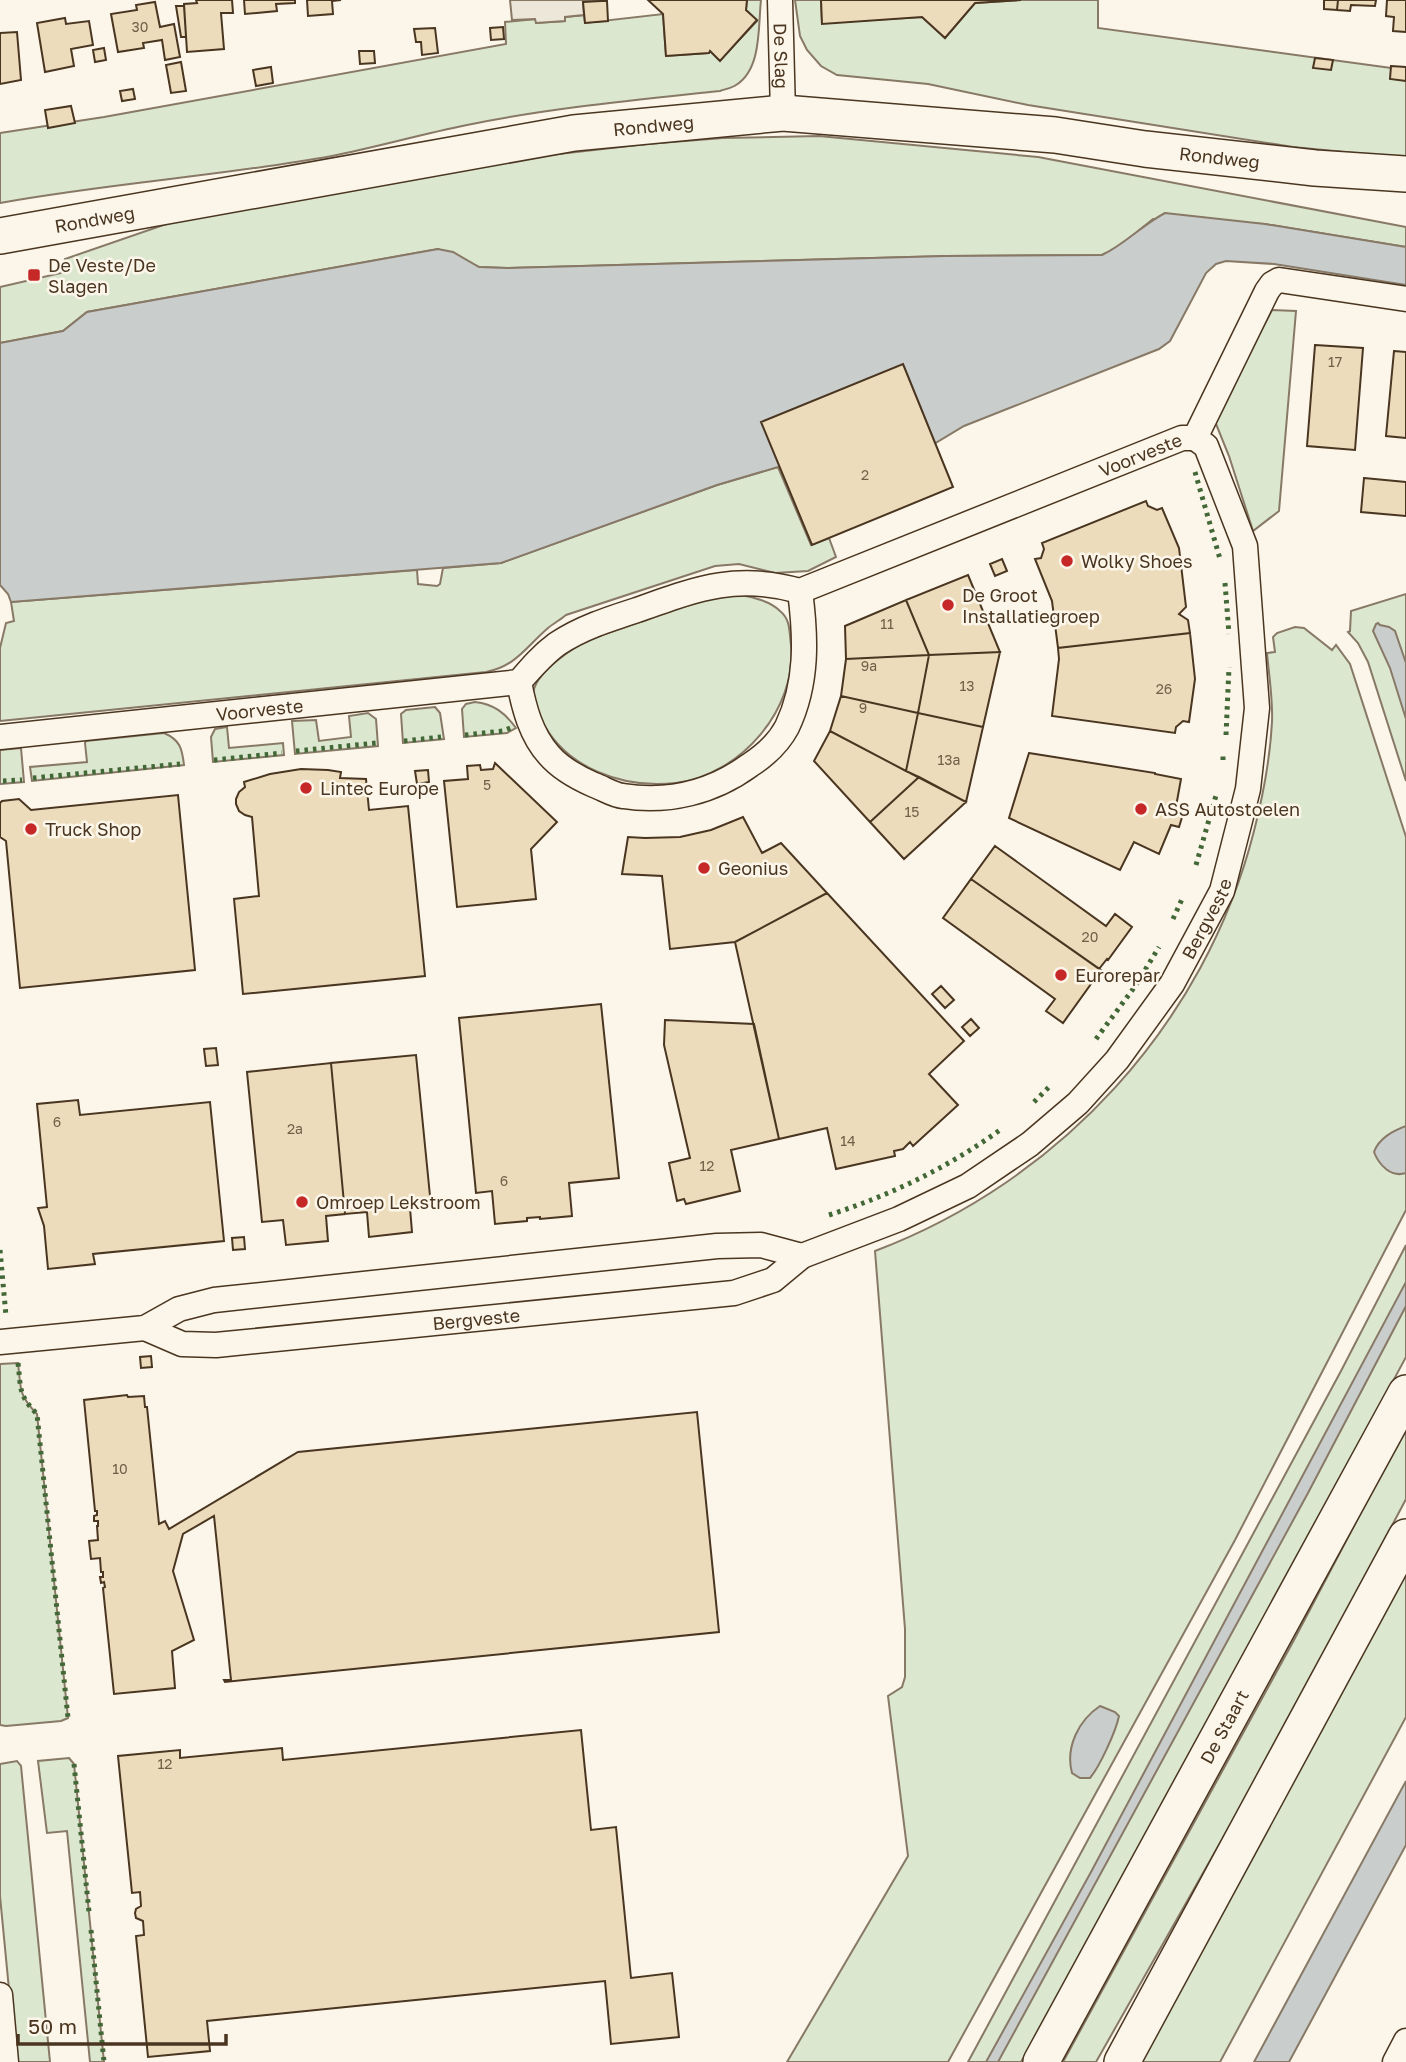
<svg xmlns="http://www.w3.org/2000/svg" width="1406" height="2062" viewBox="0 0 1406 2062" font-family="'Golos Text',sans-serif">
	<rect width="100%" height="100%" fill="#fbf6e9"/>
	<!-- green -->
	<path fill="#dce7d0" stroke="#887966" stroke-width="2" d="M747 0H761C758 26 762 69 736 85 732 88 725 89 720 91 636 100 550 108 467 125 422 134 377 147 332 156 222 176 110 183 0 203V133L104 117 506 44 505 22 536 19V23L565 21V17L584 15 585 23 663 14 666 56 708 53 710 51 720 60 757 21 746 10Z
		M795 0H821L822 23 922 17 945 38 975 3 1021 0H1098V28L1406 70V158L1293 147 1028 105 928 84 837 75 821 66 807 50 800 36Z
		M819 136 1038 157 1406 227V247L1265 224 1153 219 1119 247 1102 255 946 256 507 268 479 267 438 249 87 312 63 331 0 343V287L61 273 65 259 204 211 409 171 647 144 723 138Z
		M1272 310 1296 311 1279 511 1253 531 1229 456 1214 419Z
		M778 467 811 545 829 538 836 557 808 571 775 573 739 564 715 566 566 615C560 620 554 623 548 628 526 647 516 666 486 672L0 721V648L6 623 14 621 11 602 417 570 418 584 437 586 440 584 443 568 501 563 717 485Z
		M736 594C751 597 769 600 780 611 791 620 789 632 791 645 797 710 740 775 676 783 624 789 565 769 541 719 536 710 531 700 534 689 540 670 571 649 588 640L719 595Z
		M1406 594V781L1368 662 1358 643 1348 632 1350 631 1351 611Z
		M1295 627 1304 628 1332 650 1336 645 1350 664 1406 837V1210L1235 1540 948 2062H787L908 1856 888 1696 902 1687 905 1677V1629L875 1251C1060 1181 1205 1024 1254 831 1263 796 1270 759 1272 722 1273 699 1269 676 1267 653L1275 652 1273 637 1277 633Z
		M475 702C494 704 505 713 516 728L507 733 464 737 462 709 466 704Z
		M435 707 440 713 444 739 403 743 401 714 406 710Z
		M368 713 376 719 378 746 295 754 292 721 316 720 319 741 351 737 349 716Z
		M227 727 229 748 283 743 284 755 213 762 211 737 215 729Z
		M164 733C180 740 182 748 184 765L32 781 30 767 87 762 85 743 86 741Z
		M21 748 24 782 0 784V750Z
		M1406 1245V1357L1215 1712 1021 2062H968L1341 1371Z
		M18 1363C21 1388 18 1395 37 1414L68 1718 61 1721 6 1726 0 1725V1364Z
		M1406 1427V1499L1284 1730 1096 2062H1063L1294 1640Z
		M1406 1560V1717L1220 2062H1128Z
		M69 1758 74 1764 104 2062H90L67 1831 47 1833 38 1761Z
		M17 1761 21 1766 50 2062H16L0 1896V1764Z"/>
	<!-- parking -->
	<path fill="#ede7d9" stroke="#887966" stroke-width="2" d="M510 0H601V1L583 2 584 15 565 17V21L536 23 535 19 512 20Z"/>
	<!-- water -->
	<path fill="#c9cecd" stroke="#887966" stroke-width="2" d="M1165 213 1265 224 1406 247V285L1274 264 1226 261 1216 264 1206 273 1170 341 1159 349 964 426 924 450 813 453 778 467 717 485 501 563 11 602 8 594 0 585V343L63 331 87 312 438 249 453 252 479 267 507 268 946 256 1102 255C1125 244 1142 225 1165 213Z
		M1378 623 1380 625 1389 627 1395 631 1406 663V719L1390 668 1373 631 1376 624Z
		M1406 1126V1173C1391 1178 1379 1165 1374 1152 1379 1138 1393 1131 1406 1126Z
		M1406 1282V1306L1308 1493 998 2062H986L1091 1872Z
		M1100 1706 1115 1712 1119 1716C1116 1731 1100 1766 1090 1778H1080L1072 1773C1065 1747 1079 1720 1100 1706Z
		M1406 1781V1845L1289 2062H1254Z"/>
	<!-- building -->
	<path fill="#ecdcbc" stroke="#4a3520" stroke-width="2" d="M196 0H232L233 13H221L224 49 187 52 184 4 197 3Z
		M244 0H295V3L276 4 277 11 245 14Z
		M307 0H341L332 1 333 14 308 16Z
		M648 0H747L746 10 757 20 720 61 710 51 709 53 666 56 663 14Z
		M821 0H1021L975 3 945 38 922 17 822 24Z
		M1324 0H1338L1337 10 1324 9Z
		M1338 0H1376L1375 6 1351 5 1350 11 1337 10Z
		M1387 0H1406V32L1393 31 1394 17 1386 16Z
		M601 1H607L608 21 585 23 583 2Z
		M155 2 160 27 174 24 180 57 165 60 162 40 143 43 144 48 118 52 111 14 137 10 136 5Z
		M176 6H184L186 37H181Z
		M65 18 66 24 89 21 93 45 71 49 74 66 45 72 37 23Z
		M503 27 504 39 491 40 490 28Z
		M435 28 438 53 422 55 421 42H416L414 29Z
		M17 32 21 80 0 84V33Z
		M104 48 106 60 95 62 93 50Z
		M359 51H374L375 63 360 64Z
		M1315 58 1333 60 1331 70 1313 68Z
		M181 62 186 91 171 93 166 65Z
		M1391 66 1406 67V81L1390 79Z
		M271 67 273 83 256 86 253 70Z
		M133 89 135 99 122 101 120 91Z
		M71 106 75 123 48 128 45 110Z
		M1315 345 1363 348 1355 450 1307 446Z
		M1394 351 1406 352V438L1386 436Z
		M903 364 953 487 812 545 761 422Z
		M1364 478 1406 482V516L1361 512Z
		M1146 501 1148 506 1157 510 1162 508 1179 548 1186 607 1179 614 1188 620 1190 633 1058 648 1052 601 1035 559 1041 558 1044 549 1042 543Z
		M1002 559 1007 571 995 576 990 564Z
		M968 575 1000 652 929 655 906 600Z
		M906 600 929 655 846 659 845 626Z
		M1190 633 1195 679 1189 722 1183 721 1176 727 1175 733 1052 716 1059 659 1058 648Z
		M1000 652 983 727 918 713 929 655Z
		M929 655 918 713 841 696 846 659Z
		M841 696 918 713 906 771 830 731Z
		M918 713 983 727 966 802 906 771Z
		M830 731 906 771 919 777 870 822 814 761Z
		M1029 753 1155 773V774L1181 779 1175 812 1183 814 1179 827 1171 825 1159 854 1134 842 1120 870 1009 818Z
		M495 763 557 822 531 849 536 899 457 907 444 781 468 779 467 766 480 765 481 770 493 769Z
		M301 769 328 770 341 772 340 778 366 779 369 810 408 806 425 976 243 994 234 899 259 896 252 817 245 815 239 811 236 804V799L239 792 245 787 244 782 270 774Z
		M428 770 429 782 417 784 415 771Z
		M919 777 966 802 904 859 870 822Z
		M178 795 195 970 20 988 6 841 0 837V803L2 801 19 799 31 810Z
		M743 817 762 853 781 843 827 893 735 942 670 949 662 876 622 874 628 837 645 838 680 837 711 830Z
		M995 846 1106 926 1115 914 1132 927 1108 960 1107 959 1099 969 971 879Z
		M971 879 1101 970 1063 1023 1046 1011 1055 999 943 918Z
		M827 893 964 1041 929 1074 958 1105 913 1146 910 1142 903 1149 894 1151 895 1156 836 1169 827 1128 779 1139 735 942Z
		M941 986 954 1000 945 1008 932 994Z
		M601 1004 619 1178 569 1183 572 1216 540 1219V1217L527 1218V1221L495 1224 492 1191 476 1193 459 1018Z
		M971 1019 979 1028 970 1036 962 1027Z
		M665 1020 754 1024 779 1139 731 1150 740 1191 686 1204 684 1199 677 1201 669 1163 690 1158 664 1045Z
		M216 1048 218 1065 206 1066 204 1049Z
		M416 1055 431 1206 410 1208 412 1232 369 1237 367 1212 345 1214 331 1063Z
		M331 1063 345 1214 326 1216 328 1241 286 1245 283 1220 262 1222 247 1072Z
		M78 1100 80 1115 210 1102 224 1241 93 1254 95 1264 48 1269 44 1226 38 1208 47 1207 37 1104Z
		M244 1237 245 1249 233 1250 232 1238Z
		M151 1356 152 1367 141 1368 140 1357Z
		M127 1395 128 1397 144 1396 145 1407H147L159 1524 165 1521 169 1529 298 1452 697 1412 719 1632 225 1682 224 1680H231L214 1516 183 1534 173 1571 194 1640 172 1651 175 1688 114 1694 103 1588 105 1587 104 1582 101 1583 100 1577H103V1572H101L100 1558 91 1559 89 1541 98 1540 97 1526H98V1521H94V1516L97 1515V1511H95L84 1400Z
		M581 1730 591 1830 616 1827 631 1978 672 1973 679 2037 611 2044 605 1981 207 2021 210 2051 148 2057 136 1936 144 1935 143 1921 136 1918 135 1913 136 1909 141 1906 140 1892 132 1893 118 1756 180 1750V1758L282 1748 283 1760Z"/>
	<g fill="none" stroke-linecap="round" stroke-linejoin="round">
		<!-- minor casing -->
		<g stroke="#4a3520" stroke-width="27">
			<g id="minor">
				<path id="s1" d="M780 0 783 113"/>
				<path d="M519 682C524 708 531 735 549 755 561 769 578 778 594 785 603 788 613 795 623 796 669 803 713 792 750 765 764 756 779 742 787 727 808 683 806 637 800 591"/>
				<path id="s2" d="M0 737 519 682C531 668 542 655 557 644 581 628 609 619 637 610 696 589 736 573 800 591L1182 438H1195L1267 291 1272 284 1279 280 1406 299"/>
				<path id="s3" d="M145 1328 182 1344 216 1345 734 1293 773 1280 802 1256 899 1219 968 1186 1030 1144 1078 1103 1117 1060 1172 984 1222 891 1248 789 1257 708 1245 546 1206 446 1195 438"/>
				<path d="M0 1342 145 1328 179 1309 214 1300 717 1246 761 1245 802 1256"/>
				<path d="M0 1995 6 2062"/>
				<path d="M1395 2062 1406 2041"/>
			</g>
		</g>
		<!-- secondary casing -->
		<g stroke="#4a3520" stroke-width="38">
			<g id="secondary">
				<path id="s4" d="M0 236 574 133 783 113 1055 135 1145 149 1315 168 1406 174"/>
				<path id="s5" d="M1041 2062 1406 1393"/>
				<path d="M1122 2062 1406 1537"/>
			</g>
		</g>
		<!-- minor -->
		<use href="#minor" stroke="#fbf6e9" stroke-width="24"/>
		<!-- secondary -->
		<use href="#secondary" stroke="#fbf6e9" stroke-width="35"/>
		<!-- hedge -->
		<path stroke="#436837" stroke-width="5" stroke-dasharray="3.5 5" stroke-linecap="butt" d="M1195 472 1220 559
			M1225 583 1229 634
			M465 735 503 731 513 727
			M1226 735 1229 667
			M404 741 441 737
			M296 751 376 743
			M214 760 282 753
			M1223 760V754
			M33 778 180 764
			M3 781 22 780
			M1196 865 1217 792
			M1173 919 1183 897
			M1096 1039 1136 985 1159 947
			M1034 1102 1049 1087
			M829 1215C891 1195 947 1168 1000 1130
			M0 1250 6 1316
			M18 1363C21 1388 18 1395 37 1414L68 1718
			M74 1764 89 1912
			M91 1930 104 2062"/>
	</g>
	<!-- markers -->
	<g fill="#c62828" stroke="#fbf6e9" stroke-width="2.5">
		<rect x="27" y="268" width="14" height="14" rx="3.5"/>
		<circle cx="1067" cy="561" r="7"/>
		<circle cx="948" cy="605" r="7"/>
		<circle cx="306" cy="788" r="7"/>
		<circle cx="1141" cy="809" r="7"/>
		<circle cx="31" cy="829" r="7"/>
		<circle cx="704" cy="868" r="7"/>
		<circle cx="1061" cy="975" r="7"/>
		<circle cx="302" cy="1202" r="7"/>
	</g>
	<g text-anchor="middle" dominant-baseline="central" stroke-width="5" stroke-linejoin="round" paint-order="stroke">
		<!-- number labels -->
		<g font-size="14" fill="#725f47">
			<text x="140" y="26">30</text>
			<text x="1335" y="361">17</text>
			<text x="865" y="474">2</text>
			<text x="887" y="623">11</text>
			<text x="869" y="665">9a</text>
			<text x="967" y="685">13</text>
			<text x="1164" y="688">26</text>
			<text x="863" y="707">9</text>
			<text x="949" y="759">13a</text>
			<text x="487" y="784">5</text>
			<text x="912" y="811">15</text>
			<text x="1090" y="936">20</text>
			<text x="57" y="1121">6</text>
			<text x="295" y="1128">2a</text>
			<text x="848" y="1140">14</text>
			<text x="707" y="1165">12</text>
			<text x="504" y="1180">6</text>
			<text x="120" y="1468">10</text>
			<text x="165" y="1763">12</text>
		</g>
		<!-- street labels -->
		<g font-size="18" fill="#4a3520" stroke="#fbf6e9">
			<text stroke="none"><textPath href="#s1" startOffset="56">De Slag</textPath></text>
			<text stroke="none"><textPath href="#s4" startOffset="663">Rondweg</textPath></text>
			<text stroke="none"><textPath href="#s4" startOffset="1232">Rondweg</textPath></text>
			<text stroke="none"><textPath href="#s4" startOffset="96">Rondweg</textPath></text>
			<text stroke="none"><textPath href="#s2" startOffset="1197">Voorveste</textPath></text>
			<text stroke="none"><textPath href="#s2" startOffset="261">Voorveste</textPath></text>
			<text stroke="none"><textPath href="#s3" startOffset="1218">Bergveste</textPath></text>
			<text stroke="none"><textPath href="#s3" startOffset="336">Bergveste</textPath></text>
			<text stroke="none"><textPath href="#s5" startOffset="382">De Staart</textPath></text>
		</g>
		<!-- poi labels -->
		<g font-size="18" fill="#4a3520" stroke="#fbf6e9" text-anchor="start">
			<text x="48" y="265">De Veste/De<tspan x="48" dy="21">Slagen</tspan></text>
			<text x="1081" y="561">Wolky Shoes</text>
			<text x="962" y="595">De Groot<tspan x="962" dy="21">Installatiegroep</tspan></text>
			<text x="320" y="788">Lintec Europe</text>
			<text x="1155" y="809">ASS Autostoelen</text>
			<text x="45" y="829">Truck Shop</text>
			<text x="718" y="868">Geonius</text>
			<text x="1075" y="975">Eurorepar</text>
			<text x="316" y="1202">Omroep Lekstroom</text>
		</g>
	</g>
	<!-- scale -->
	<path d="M18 2034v10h208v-10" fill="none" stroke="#4a3520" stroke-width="3.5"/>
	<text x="28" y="2034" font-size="21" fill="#4a3520" stroke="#fbf6e9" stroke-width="5" paint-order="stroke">50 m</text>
</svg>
